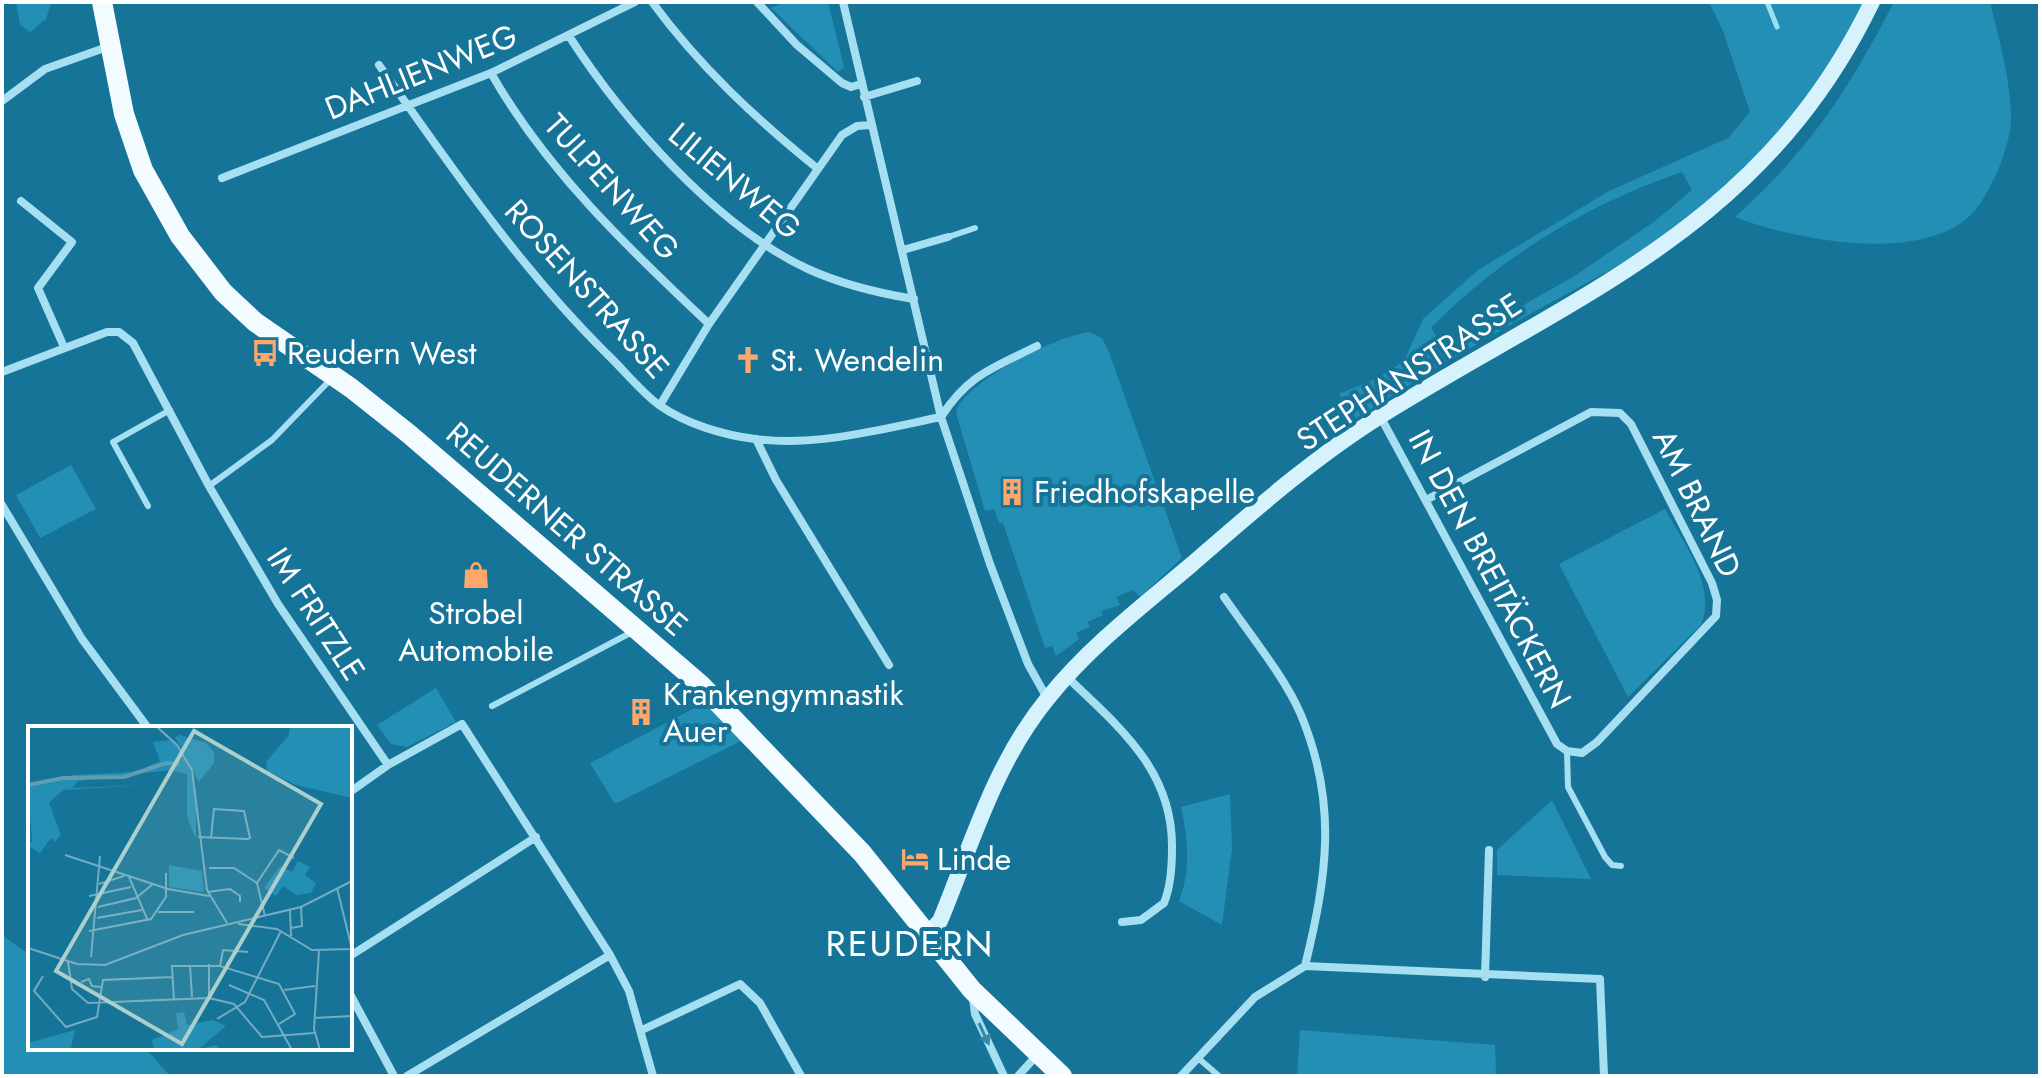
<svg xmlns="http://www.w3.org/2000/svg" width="2042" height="1078" viewBox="0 0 2042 1078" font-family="Jost,sans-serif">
	<rect width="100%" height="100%" fill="#157497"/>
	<!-- green -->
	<path fill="#248fb4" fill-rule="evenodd" d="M16 2H51V3L46 19 30 32 20 25Z
		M784 2H828L844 67 838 72 771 8Z
		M1709 2H1864C1821 94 1749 179 1665 236 1616 269 1563 295 1512 324 1459 354 1407 386 1356 418L1339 394 1380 377 1404 361 1423 319 1478 270 1609 191 1728 138 1750 112 1723 31ZM1682 172 1692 190 1655 221 1576 275 1445 350 1431 328C1500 257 1588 204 1682 172Z
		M1894 2H1990C1999 39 2010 78 2011 116 2012 133 2003 159 1996 175 1987 192 1980 208 1965 220 1912 262 1794 240 1735 217 1811 148 1847 92 1894 2Z
		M1089 332 1102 338 1109 352 1182 558 1140 597 1133 590 1116 597 1120 605 1101 611 1103 615 1087 622 1090 627 1076 633 1079 639 1056 656 1052 646 1045 648 1003 523H999L994 509 985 511 956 413C961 383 1059 335 1089 332Z
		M71 465 96 509 40 538 16 495Z
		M1665 509C1684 544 1717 585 1701 625L1628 697 1559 564Z
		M436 688 456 722 407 747 391 744 377 725Z
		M704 703 741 741 615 804 590 763Z
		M1230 794 1232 849 1222 925 1179 901C1191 871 1188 838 1181 807Z
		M1552 800 1591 879 1497 875V850Z
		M2 935 30 955V1048H145L170 1076H2Z
		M1300 1030 1495 1045 1496 1076H1297Z"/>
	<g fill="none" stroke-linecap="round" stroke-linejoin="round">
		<!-- stream -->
		<path stroke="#99dff5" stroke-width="5" d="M1767 2 1777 27"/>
		<!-- lane -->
		<path stroke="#a7dff2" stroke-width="6" d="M948 237 975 228
			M209 486 272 440 332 378
			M148 506 113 442 170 410
			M492 706 634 631
			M1567 751 1568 787 1605 857 1612 865 1621 866
			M1198 1058 1219 1076"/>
		<!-- street -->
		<path stroke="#a7dff2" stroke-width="8" d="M652 2C699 66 756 119 818 169
			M757 2 797 45 842 83 851 87 861 84
			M843 2 941 417 990 564 1028 664 1047 698
			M569 36C623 120 717 227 808 269 843 285 877 293 914 299
			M379 65C450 165 519 267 607 354 624 370 640 391 659 405 686 424 723 435 755 439 816 447 882 429 941 417 969 374 993 368 1037 346
			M491 73C546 170 628 248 709 324
			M864 97 917 81
			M2 101 45 69 110 46
			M222 178 491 73 635 2
			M21 201 72 242 38 288 64 347
			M903 250 948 237
			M2 372 107 332H119L133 343 209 486 278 604 388 765
			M660 405 709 324 842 135 857 126 871 125
			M1380 416 1557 744 1567 751 1582 753 1597 742 1716 616 1717 600 1712 583 1631 424 1620 413 1591 412 1426 500
			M756 439 776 480 889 665
			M2 505 82 639 148 728
			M1224 597C1248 632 1285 677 1301 715 1338 804 1327 876 1305 966
			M1067 677C1119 727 1173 770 1172 848 1172 866 1171 886 1164 903L1141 920 1122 922
			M350 792 388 765 462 724 610 955 629 991 653 1076
			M350 956 536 837
			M1485 977 1489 850
			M350 994 394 1076
			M973 999 975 1014 1004 1076
			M642 1030 740 984 760 1003 801 1076
			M407 1076 610 955
			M1018 1076 1038 1054
			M1181 1076 1255 997 1305 966 1600 979 1604 1076"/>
		<!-- secondary -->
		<path stroke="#d6f2fc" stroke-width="16" d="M928 934 940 921C972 844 994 764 1048 698 1089 647 1141 607 1191 565 1251 513 1313 458 1382 415 1580 292 1763 227 1872 2"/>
		<!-- primary -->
		<path stroke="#f2fbff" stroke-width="20" d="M102 2 124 114 143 170 180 236 223 292 255 322 351 388 409 434 700 684 862 853 972 990 1062 1076"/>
	</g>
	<!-- one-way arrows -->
	<defs><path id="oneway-solid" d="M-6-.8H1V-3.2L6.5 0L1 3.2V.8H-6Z" transform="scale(2)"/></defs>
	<use fill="#3289a9" href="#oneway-solid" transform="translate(984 1034) rotate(65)"/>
	<!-- icons -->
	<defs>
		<g id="bus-bare" transform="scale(2.16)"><path d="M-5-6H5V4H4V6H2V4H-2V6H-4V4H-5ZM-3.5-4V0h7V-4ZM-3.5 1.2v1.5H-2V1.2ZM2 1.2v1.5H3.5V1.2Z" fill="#ffa768" stroke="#157497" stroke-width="2.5" paint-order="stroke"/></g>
		<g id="church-bare" transform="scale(2.16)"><path d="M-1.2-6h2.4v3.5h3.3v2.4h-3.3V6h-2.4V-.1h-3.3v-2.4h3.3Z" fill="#ffa768" stroke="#157497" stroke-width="2.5" paint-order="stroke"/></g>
		<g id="building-bare" transform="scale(2.16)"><path d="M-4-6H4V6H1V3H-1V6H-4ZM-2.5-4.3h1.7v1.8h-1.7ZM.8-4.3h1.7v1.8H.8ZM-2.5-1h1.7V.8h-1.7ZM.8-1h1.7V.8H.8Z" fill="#ffa768" stroke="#157497" stroke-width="2.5" paint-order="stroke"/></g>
		<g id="shop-bare" transform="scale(2.16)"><path d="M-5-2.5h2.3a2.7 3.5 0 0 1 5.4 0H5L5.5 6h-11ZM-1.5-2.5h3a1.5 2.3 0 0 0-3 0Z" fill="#ffa768" stroke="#157497" stroke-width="2.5" paint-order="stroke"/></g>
		<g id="hotel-bare" transform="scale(2.16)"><path d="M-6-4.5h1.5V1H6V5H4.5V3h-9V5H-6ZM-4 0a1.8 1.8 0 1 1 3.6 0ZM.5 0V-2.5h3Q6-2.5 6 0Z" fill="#ffa768" stroke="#157497" stroke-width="2.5" paint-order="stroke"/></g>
	</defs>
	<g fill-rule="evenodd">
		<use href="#bus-bare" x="265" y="353"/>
		<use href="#church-bare" x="748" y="360"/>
		<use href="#building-bare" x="1012" y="492"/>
		<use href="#shop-bare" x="476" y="575"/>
		<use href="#building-bare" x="641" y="712"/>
		<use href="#hotel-bare" x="915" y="859"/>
	</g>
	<g text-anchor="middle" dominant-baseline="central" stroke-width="8" stroke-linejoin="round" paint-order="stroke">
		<!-- street labels -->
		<g font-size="32" fill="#fff" stroke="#157497">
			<text transform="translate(421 72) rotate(-22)">DAHLIENWEG</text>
			<text transform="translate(735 181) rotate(40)">LILIENWEG</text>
			<text transform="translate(612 187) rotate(48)">TULPENWEG</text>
			<text transform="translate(587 289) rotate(48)">ROSENSTRASSE</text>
			<text transform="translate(1409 372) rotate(-33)">STEPHANSTRASSE</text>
			<text transform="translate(1697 503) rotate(64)">AM BRAND</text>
			<text transform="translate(567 529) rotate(41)">REUDERNER STRASSE</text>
			<text transform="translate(1490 569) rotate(62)">IN DEN BREITÄCKERN</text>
			<text transform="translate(316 614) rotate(57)">IM FRITZLE</text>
		</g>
		<!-- poi labels -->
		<g font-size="32" fill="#fff" stroke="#157497" text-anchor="start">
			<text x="287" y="353">Reudern West</text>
			<text x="770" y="360">St. Wendelin</text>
			<text x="1034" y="492">Friedhofskapelle</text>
			<text x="476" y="613" text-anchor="middle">Strobel<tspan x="476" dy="37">Automobile</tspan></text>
			<text x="663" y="694">Krankengymnastik<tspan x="663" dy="37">Auer</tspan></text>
			<text x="937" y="859">Linde</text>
		</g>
		<!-- quarter labels -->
		<g font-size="36" letter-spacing="2" fill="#fff" stroke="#157497">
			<text x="910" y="943">REUDERN</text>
		</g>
	</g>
	<!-- overview -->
	<g transform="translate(28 726)">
		<rect width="324" height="324" fill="#157497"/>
		<path d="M262 0H324V72L268 59 239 45 238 36 261 9ZM152 9 178 17 186 26V37L171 56 147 11ZM144 14 161 38 168 65V114L159 90V48L142 44 50 55 44 62 122 59 35 64 21 77 33 109 27 116 23 112 12 127 0 120 4 115 0 59 46 49 108 46 132 35 125 16ZM270 135 282 141 277 149 288 157 283 167 269 169 255 160 248 170 236 162 252 140 264 146ZM141 139 174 145 176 166 141 161ZM156 286 159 299 185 294 198 300 171 323 188 319 194 324H126L124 314 150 303 148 287ZM47 304 43 322 0 324V317Z" fill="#248fb4"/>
		<path fill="none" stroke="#5f9db5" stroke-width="4" d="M0 59 35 52 96 51 138 37 151 38"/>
		<path fill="none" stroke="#73acc1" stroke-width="2" d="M128 0 149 19 164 44 179 164 199 197M170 111 220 113 222 112 216 85 186 83 183 112M37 129 140 163 181 170M181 142H206L229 157M101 151 120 195M71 158 96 150M309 162 324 223M179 166 202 163 212 170V176M61 170 103 161M70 181 108 172 125 158M262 184 263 210M130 186H166M237 190 229 157 251 124 266 132M69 192 114 184M210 198 249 203 284 224 324 223M263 202 274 200 273 181M61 205 123 193 138 171V147M0 222 49 238 77 239 155 209 273 181 324 155M291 225 286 303 292 324M63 231 72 130M40 236 44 263 60 277 181 272 206 278 234 311 286 307M181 238V272M162 239 164 271M192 240 195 224 220 226M15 250 6 265 38 301 69 291 75 254 144 251M53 256 61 253 64 260 73 261M201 259 236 274 264 324M256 264 287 260M146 274 144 240H192L251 258 267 288 251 298M286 292 324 290M189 293 217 276 253 205"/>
		<path fill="#abcfcc" fill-opacity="0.15" stroke="#abcfcc" stroke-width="4" d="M166 5 293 78 154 318 28 245Z"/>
		<rect width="324" height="324" fill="none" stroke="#fff" stroke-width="4"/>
	</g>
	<!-- border -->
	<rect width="2042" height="1078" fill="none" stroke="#ffffff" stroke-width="8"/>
</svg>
